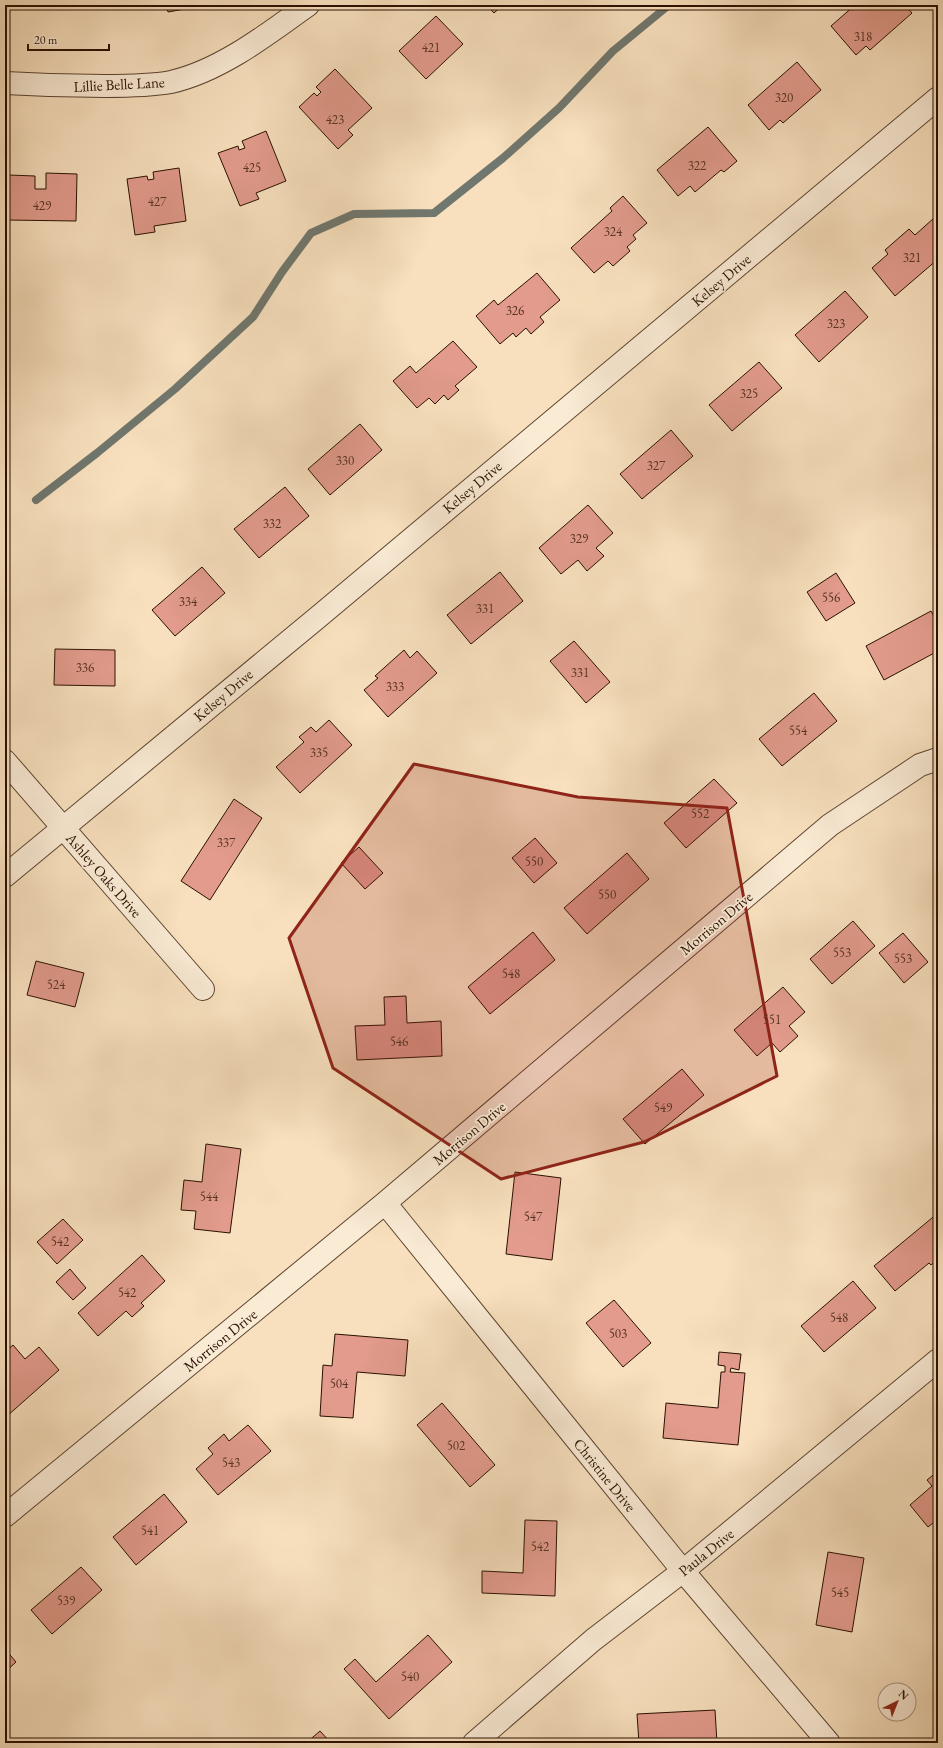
<svg xmlns="http://www.w3.org/2000/svg" width="943" height="1748" viewBox="0 0 943 1748" font-family="'EB Garamond',serif">
	<rect width="100%" height="100%" fill="#f8e0be"/>
	<filter id="stains"><feTurbulence type="fractalNoise" baseFrequency=".005" numOctaves="4"/><feColorMatrix values="0 0 0 0 .2 0 0 0 0 .09 0 0 0 0 .02 0 0 0 .5 -.17"/></filter>
	<radialGradient id="worn" r=".72"><stop offset=".6" stop-color="#630" stop-opacity="0"/><stop offset="1" stop-color="#630" stop-opacity=".3"/></radialGradient>
	<g fill="none" stroke-linecap="round" stroke-linejoin="round">
		<!-- stream -->
		<path stroke="#70776e" stroke-width="8" d="M36 500 97 453 175 389 253 317 282 272 311 233 354 214 434 213 503 158 559 108 613 51 669 5"/>
	</g>
	<!-- building -->
	<path fill="#e29b8c" stroke="#291000" d="M166 5H195L196 7 168 12Z
		M486 5H503L494 13Z
		M855 5H905L912 13 870 50 866 46 856 55 831 26Z
		M436 16 463 44 426 79 399 51Z
		M797 62 821 90 783 123 780 120 769 130 748 105Z
		M335 69 372 108 348 130 353 135 338 149 299 107 314 93 317 96 321 92 316 87Z
		M708 127 737 161 724 172 721 170 695 192 690 186 678 196 657 170Z
		M266 131 286 181 256 193 259 199 240 206 218 153 238 146 239 150 245 148 242 141Z
		M179 168 186 221 154 226 155 232 135 235 127 179 147 176 148 180 154 179 153 172Z
		M46 173 77 174 76 221 7 220 8 175 35 176V189H46Z
		M623 196 647 223 633 235 636 239 627 247 630 251 613 266 608 261 594 273 571 248 612 211 610 208Z
		M934 218 938 223V259L895 296 872 268 888 254 885 250 909 229 915 235Z
		M537 273 560 300 540 317 544 322 531 334 526 328 516 337 513 333 500 344 476 316 494 300 498 305Z
		M845 291 868 317 819 362 795 335Z
		M453 341 477 367 455 386 459 390 448 400 444 395 435 404 429 398 417 408 393 381 410 366 416 373Z
		M759 362 782 388 732 431 709 405Z
		M360 424 382 450 330 495 308 469Z
		M671 430 693 456 642 499 620 474Z
		M285 487 309 516 259 558 234 529Z
		M588 505 613 533 596 548 604 556 587 571 578 560 561 574 539 548Z
		M202 567 225 593 175 636 152 610Z
		M500 572 523 601 471 644 447 615Z
		M836 573 855 603 826 621 807 592Z
		M931 611 938 624V651L884 680 866 646Z
		M574 641 610 682 586 703 550 661Z
		M55 649 115 650V686L54 685Z
		M404 650 410 658 417 651 437 673 388 717 364 690 378 678 375 676Z
		M814 693 837 721 782 766 759 739Z
		M329 720 352 745 300 793 276 767 304 742 299 737 311 727 316 732Z
		M714 779 737 803 686 848 664 823Z
		M234 799 262 818 210 900 181 881Z
		M535 838 557 863 534 883 512 858Z
		M359 847 383 873 365 889 341 863Z
		M627 853 649 879 587 934 564 908Z
		M853 921 875 946 832 984 810 959Z
		M533 932 555 960 490 1014 468 987Z
		M903 933 928 962 904 983 879 953Z
		M36 961 84 973 75 1007 27 995Z
		M783 987 805 1012 789 1026 798 1036 780 1052 772 1043 757 1056 734 1030Z
		M406 996 407 1023 441 1021 442 1056 357 1060 355 1026 385 1025 384 997Z
		M682 1069 704 1095 645 1144 623 1119Z
		M206 1144 241 1149 230 1233 194 1229 196 1211 181 1210 184 1180 202 1182Z
		M515 1172 561 1178 552 1260 506 1254Z
		M938 1213V1259L931 1265 929 1263 895 1291 874 1266Z
		M63 1219 83 1240 57 1264 37 1242Z
		M142 1255 165 1281 141 1303 144 1306 132 1317 126 1311 98 1336 78 1313Z
		M70 1269 86 1288 73 1300 56 1282Z
		M853 1281 876 1308 824 1352 801 1326Z
		M614 1300 651 1343 623 1367 586 1323Z
		M335 1334 408 1340 405 1376 357 1372 353 1418 320 1416 323 1365 332 1366Z
		M13 1345 25 1359 39 1347 59 1370 6 1417 5 1415V1352Z
		M719 1352 741 1354 739 1370 731 1368 730 1372 745 1373 738 1445 663 1438 666 1403 718 1408 721 1372H725V1366L718 1365Z
		M442 1403 495 1465 470 1487 417 1425Z
		M248 1425 271 1451 218 1495 196 1469 213 1454 208 1448 224 1434 229 1441Z
		M938 1471V1519L928 1527 910 1505 932 1486 927 1480Z
		M164 1494 187 1522 136 1565 113 1537Z
		M525 1520 557 1521 555 1596 482 1593V1571L523 1573Z
		M828 1552 864 1558 852 1632 816 1625Z
		M81 1567 102 1590 52 1634 31 1610Z
		M428 1635 452 1662 389 1719 344 1669 355 1659 376 1682Z
		M5 1649 16 1662 5 1672Z
		M715 1710 717 1743H639L637 1714Z
		M320 1731 331 1743H306Z"/>
	<g fill="none" stroke-linecap="round" stroke-linejoin="round">
		<!-- minor casing -->
		<g stroke="#5d4430" stroke-width="24">
			<path id="minor" d="M5 83C38 85 71 86 105 86 127 86 149 86 171 82 220 71 268 34 308 5
				M5 761 203 989
				M5 876 317 618 938 98
				M385 1203 683 1571 829 1743
				M5 1516 385 1203 830 825 920 765 938 759
				M474 1743 593 1640 683 1571 938 1360"/>
		</g>
		<!-- minor -->
		<use href="#minor" stroke="#faebd5" stroke-width="22"/>
	</g>
	<!-- marked area -->
	<path fill="#8f2418" fill-opacity="0.2" stroke="#8f2418" stroke-width="3" stroke-linejoin="round" d="M414 764 578 797 727 808 777 1076 644 1142 501 1179 333 1068 289 938Z"/>
	<g text-anchor="middle" dominant-baseline="central" stroke-width="3.5" stroke-linejoin="round" paint-order="stroke">
		<!-- number labels -->
		<g font-size="13" fill="#573323">
			<text x="863" y="36">318</text>
			<text x="431" y="47">421</text>
			<text x="784" y="97">320</text>
			<text x="335" y="119">423</text>
			<text x="697" y="165">322</text>
			<text x="252" y="167">425</text>
			<text x="157" y="201">427</text>
			<text x="42" y="205">429</text>
			<text x="613" y="231">324</text>
			<text x="912" y="257">321</text>
			<text x="515" y="310">326</text>
			<text x="836" y="323">323</text>
			<text x="749" y="393">325</text>
			<text x="345" y="460">330</text>
			<text x="656" y="465">327</text>
			<text x="272" y="523">332</text>
			<text x="579" y="538">329</text>
			<text x="831" y="597">556</text>
			<text x="188" y="601">334</text>
			<text x="485" y="608">331</text>
			<text x="85" y="667">336</text>
			<text x="580" y="672">331</text>
			<text x="395" y="686">333</text>
			<text x="798" y="730">554</text>
			<text x="319" y="752">335</text>
			<text x="700" y="813">552</text>
			<text x="226" y="842">337</text>
			<text x="534" y="861">550</text>
			<text x="607" y="894">550</text>
			<text x="842" y="952">553</text>
			<text x="903" y="958">553</text>
			<text x="511" y="973">548</text>
			<text x="56" y="984">524</text>
			<text x="772" y="1019">551</text>
			<text x="399" y="1041">546</text>
			<text x="663" y="1107">549</text>
			<text x="209" y="1196">544</text>
			<text x="533" y="1216">547</text>
			<text x="60" y="1241">542</text>
			<text x="127" y="1292">542</text>
			<text x="839" y="1317">548</text>
			<text x="618" y="1333">503</text>
			<text x="339" y="1383">504</text>
			<text x="456" y="1445">502</text>
			<text x="231" y="1462">543</text>
			<text x="150" y="1530">541</text>
			<text x="540" y="1546">542</text>
			<text x="840" y="1592">545</text>
			<text x="66" y="1600">539</text>
			<text x="410" y="1676">540</text>
		</g>
		<!-- street labels -->
		<g font-size="15" fill="#291000" stroke="#faebd5">
			<text transform="translate(119 84) rotate(-3)">Lillie Belle Lane</text>
			<text transform="translate(721 280) rotate(-40)">Kelsey Drive</text>
			<text transform="translate(472 487) rotate(-40)">Kelsey Drive</text>
			<text transform="translate(223 695) rotate(-40)">Kelsey Drive</text>
			<text transform="translate(104 875) rotate(49)">Ashley Oaks Drive</text>
			<text transform="translate(716 923) rotate(-40)">Morrison Drive</text>
			<text transform="translate(469 1133) rotate(-40)">Morrison Drive</text>
			<text transform="translate(220 1340) rotate(-39)">Morrison Drive</text>
			<text transform="translate(605 1475) rotate(51)">Christine Drive</text>
			<text transform="translate(706 1552) rotate(-39)">Paula Drive</text>
		</g>
	</g>
	<!-- margin -->
	<rect width="943" height="1748" fill="none" stroke="#f8e0be" stroke-width="20"/>
	<rect x="6" y="6" width="931" height="1736" fill="none" stroke="#291000" stroke-width="2"/>
	<rect x="10" y="10" width="923" height="1728" fill="none" stroke="#291000"/>
	<!-- north arrow -->
	<g transform="translate(897 1702) rotate(43)"><circle r="19" fill="#faebd5" stroke="#a69380"/>
	<path d="M0-3L7 15L0 10L-7 15Z" fill="#8f2418"/>
	<text y="-6" font-size="11" font-weight="bold" text-anchor="middle" fill="#291000">N</text>
	</g>
	<!-- scale -->
	<path d="M28 44v6h81v-6" fill="none" stroke="#291000" stroke-width="2"/>
	<text x="34" y="44" font-size="12" fill="#291000" stroke="#faebd5" stroke-width="3" paint-order="stroke">20 m</text>
	<rect width="100%" height="100%" filter="url(#stains)"/>
	<rect width="100%" height="100%" fill="url(#worn)"/>
</svg>
